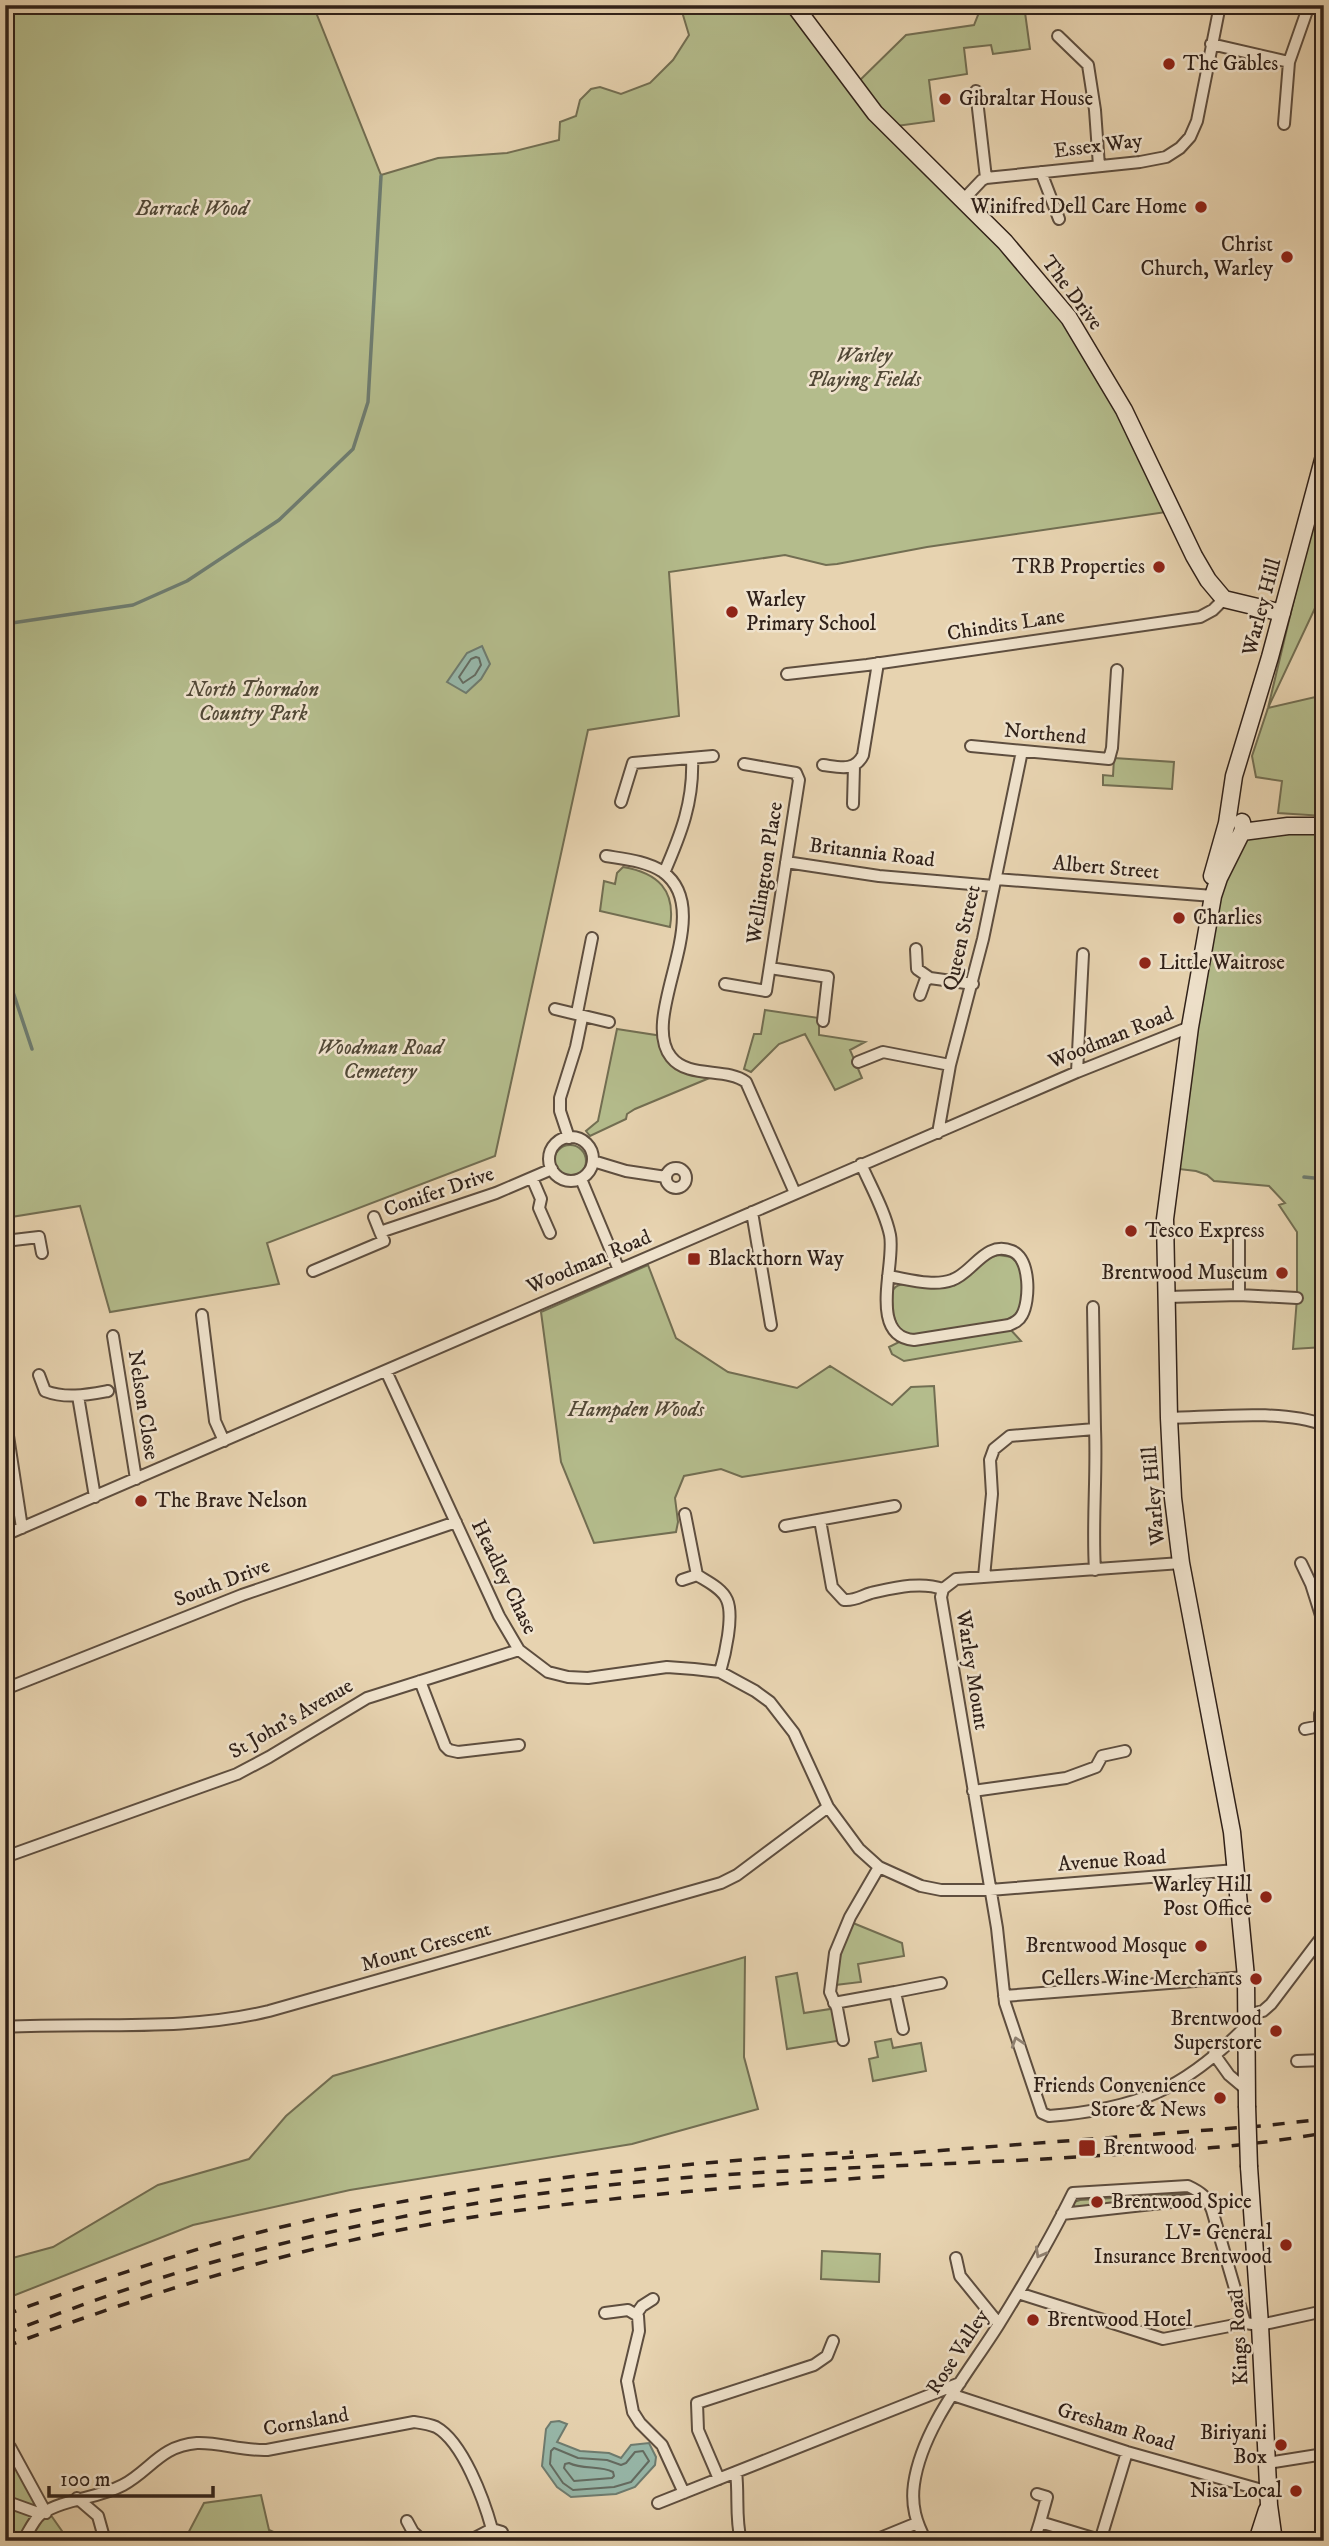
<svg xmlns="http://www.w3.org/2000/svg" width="1329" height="2546" viewBox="0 0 1329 2546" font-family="'IM FELL DW Pica',serif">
	<rect width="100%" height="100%" fill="#e7d3b0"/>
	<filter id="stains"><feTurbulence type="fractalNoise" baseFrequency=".00286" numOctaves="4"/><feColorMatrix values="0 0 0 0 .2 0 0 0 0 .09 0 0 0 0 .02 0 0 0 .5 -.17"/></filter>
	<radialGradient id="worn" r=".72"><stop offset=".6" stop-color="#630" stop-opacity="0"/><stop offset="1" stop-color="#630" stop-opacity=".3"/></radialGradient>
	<!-- green -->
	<path fill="#b4bc8c" stroke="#726e52" stroke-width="2" d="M5 5H313L381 175 438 158 507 153 559 140 560 122 576 116 580 100 591 89 600 87 621 94 650 83 673 60 689 35 680 5H788L854 86 906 35 974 25 982 5H1024L1030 49 993 54 991 45 964 48 967 74 929 80 934 121 889 127 1069 318 1173 511 927 547 837 564 826 565 785 555 669 572 679 716 588 730 495 1156 267 1243 279 1284 110 1312 80 1206 5 1218V1153L14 1059 5 1060Z
		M1324 474V589L1268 708 1324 695V816L1278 813 1282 781 1256 777 1252 756 1268 708Z
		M1114 758 1174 762 1172 789 1103 785V775L1113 776Z
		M1324 826V1347L1293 1349 1297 1298V1232L1279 1205 1285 1203 1269 1186 1214 1181 1207 1175 1196 1171 1170 1168 1213 896 1251 830Z
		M623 867C658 873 676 890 670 927L600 911 604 881 615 884 617 873Z
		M765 1010 819 1018V1035L865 1042 850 1050 862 1078 835 1090 805 1034 779 1044 751 1072 744 1069 754 1034H761Z
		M617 1029 662 1036 672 1059 719 1074 635 1109 627 1114 626 1119 590 1136 586 1131 598 1121Z
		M554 1161a16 16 0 1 1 32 0a16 16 0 1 1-32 0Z
		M998 1255 1012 1257C1024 1267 1026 1299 1017 1313 1014 1318 1008 1319 1002 1321L915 1336C905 1333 898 1330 895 1320 876 1261 926 1295 953 1285 971 1279 979 1258 998 1255Z
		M648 1265 676 1338 728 1372 797 1388 830 1366 892 1405 911 1387 934 1386 938 1446 742 1477 721 1469 684 1476 675 1498 678 1522 676 1532 594 1543 561 1462 541 1312Z
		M1010 1329 1021 1341 904 1361 892 1354 889 1347 901 1341 917 1345Z
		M853 1923 902 1943 904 1956 858 1964 861 1982 835 1985 841 1952Z
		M745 1957 744 2057 758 2109 632 2144 350 2190 193 2225 5 2299V2260L53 2247 158 2185 249 2159 286 2116 333 2076Z
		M797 1973 804 2013 837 2008 843 2040 787 2049 776 1977Z
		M891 2039 893 2048 921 2043 926 2071 873 2081 869 2059 878 2057 875 2042Z
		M1193 2193 1195 2195 1070 2208 1074 2202 1080 2200Z
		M822 2251 880 2254 879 2282 821 2279Z
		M5 2450 69 2541H5Z
		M261 2495 269 2530 294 2541H184L204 2503Z"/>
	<!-- water -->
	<path fill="#97b8aa" stroke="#6e7c70" stroke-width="2" d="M482 646 490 664 481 679 466 693 447 682 467 653Z
		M559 2421 567 2424 557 2442 580 2451 609 2453 621 2458 631 2445 649 2443 656 2457 655 2465 635 2487 616 2494 571 2497 557 2487 542 2466 546 2429 551 2422Z"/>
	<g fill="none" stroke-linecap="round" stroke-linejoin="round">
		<!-- shore -->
		<path stroke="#646c62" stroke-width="2" d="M476 657 479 658 481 665 475 675 463 683 459 677 471 659Z
			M554 2448 578 2458 607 2460 621 2465 626 2463 635 2452 643 2451 649 2461 631 2482 614 2487 573 2490 563 2483 550 2464 551 2451Z
			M569 2463C583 2470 600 2465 613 2472L614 2476 612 2478 574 2481 564 2468 565 2464Z"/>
		<!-- stream -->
		<path stroke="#6e7c70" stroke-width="3.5" d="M5 624 133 605 187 581 279 520 353 449 368 402 381 176
			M9 980 32 1049
			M1304 1177 1324 1179"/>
		<!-- street casing -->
		<g stroke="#5e4e3f" stroke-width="14">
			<path id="street" d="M890 5H911
				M1058 36 1088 65 1095 110 1099 166
				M1211 44 1289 62
				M976 91 986 178
				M1284 124 1289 62 1309 5
				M1041 172 1059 219
				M962 201 982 180 986 178 1140 162 1166 157 1180 148 1190 137 1197 121 1220 5
				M787 674 867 665 1200 617 1213 610 1224 599
				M971 746 1109 759 1112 748 1117 670
				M823 765C839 767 855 772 863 755L878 663
				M621 802 633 763 713 756
				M853 804 854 766
				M606 856C624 859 647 861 663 872 718 912 638 1016 671 1057 688 1079 726 1067 746 1082L795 1193
				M786 862 879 876 994 886
				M664 873C681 834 694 801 692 758
				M996 879 1213 896
				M916 949 917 969 930 978 973 984
				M770 968 828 977 823 1021
				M725 984 766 991 799 780 796 773 744 764
				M920 995 925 981 930 978
				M555 1009 609 1022
				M577 1013 592 938
				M858 1062 883 1052 950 1065
				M1077 1072 1083 954
				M938 1133 950 1065 983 939 1022 751
				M549 1159a22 22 0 1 1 44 0a22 22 0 1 1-44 0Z
				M569 1138 560 1111V1098L576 1047 582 1018
				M593 1161 626 1171 666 1177
				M861 1164C871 1187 885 1211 890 1235 896 1263 867 1336 914 1340L1009 1325C1014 1323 1019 1321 1022 1315 1030 1301 1031 1259 1012 1251 985 1240 973 1273 952 1280 933 1287 908 1279 888 1276
				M666 1178a10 10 0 1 1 20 0a10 10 0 1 1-20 0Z
				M532 1178 541 1199 539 1208 550 1233
				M581 1179 619 1270
				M752 1212 771 1325
				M374 1217 380 1232
				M1239 1236V1295
				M5 1241 39 1237 42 1253
				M313 1271 384 1241 380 1232 496 1193 552 1169
				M1168 1297 1239 1295 1297 1298
				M1093 1307 1095 1429
				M202 1315 215 1421 224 1441
				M113 1336 136 1479
				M386 1371 499 1616 519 1650 548 1672 568 1677 588 1678 667 1667 694 1669 720 1672 755 1691 770 1702 794 1733 828 1807 859 1849 879 1867 921 1886 941 1890H990L1236 1870
				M39 1375 45 1391C66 1399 86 1395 108 1391
				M78 1396 95 1497
				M5 1416 22 1528
				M1169 1418C1214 1417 1283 1409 1324 1425
				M685 1514 697 1575C706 1581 722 1588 727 1600 734 1616 725 1655 720 1672
				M820 1520 832 1587 844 1600C855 1601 861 1596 871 1593 894 1588 920 1581 943 1589
				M785 1526 895 1506
				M5 1535 1077 1072 1190 1027
				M1181 1563 956 1579 943 1589 941 1597 997 1928 1005 2003 1042 2113 1049 2116C1137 2109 1184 2090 1246 2026
				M1301 1563 1311 1584 1324 1625
				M984 1577 992 1494 990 1460 994 1449 1010 1436 1095 1429C1097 1476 1092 1523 1095 1570
				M682 1580 697 1575
				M420 1681 445 1746 449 1750 458 1752 519 1745
				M5 1689 242 1595 456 1522
				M1305 1729 1320 1726V1714L1324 1709
				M973 1791 1066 1778 1096 1767 1102 1756 1125 1751
				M5 1857 237 1774 269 1757 367 1698 519 1650
				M895 1992 941 1983
				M1004 1996 1246 1977
				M834 2003 895 1992 903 2029
				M1246 2015 1263 2011 1271 2004 1324 1934
				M5 2027C92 2022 184 2032 269 2011L721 1883 737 1875 828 1807
				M843 2040 837 2008 830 1992 835 1953 850 1917 879 1867
				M1214 2054 1229 2075 1248 2091
				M1297 2061 1324 2060
				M1062 2214 1207 2198
				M956 2258 960 2276 999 2324
				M1018 2293 1163 2339 1245 2323 1260 2325 1324 2311
				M605 2313 628 2310 638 2316 639 2331 627 2381 633 2412 640 2423 662 2445 684 2493
				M637 2313 642 2306 653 2299
				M953 2395 1127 2452 1269 2492
				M10 2447 46 2513
				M1268 2463 1324 2454
				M736 2472C739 2495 735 2518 741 2541
				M719 2479 698 2430 697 2403 814 2365 827 2356 833 2341
				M1037 2494 1047 2497 1040 2522
				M77 2498 98 2516 105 2541
				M5 2501 41 2514
				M658 2503 960 2383
				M407 2521 413 2532 423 2541
				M23 2541C28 2533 34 2519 41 2514 66 2498 97 2499 123 2485 151 2470 160 2446 197 2443 218 2442 243 2451 267 2450L414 2422C421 2423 429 2424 436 2427 463 2442 484 2500 492 2529L502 2532
				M469 2541 492 2529
				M873 2541 917 2523
				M926 2541C916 2522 911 2506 914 2484 922 2427 969 2372 999 2324 1025 2282 1051 2238 1073 2193L1188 2186C1201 2192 1207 2197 1212 2210L1245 2323
				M1034 2541 1040 2522 1103 2541
				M1100 2541 1127 2452"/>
		</g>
		<!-- secondary casing -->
		<g stroke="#302119" stroke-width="19">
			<path id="secondary" d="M794 5 875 113 1005 242 1069 318 1124 410 1194 556 1208 580 1224 599 1282 613
				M1242 822 1243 830 1219 878 1213 896 1190 1027 1165 1219 1169 1418 1173 1498 1181 1563 1232 1832 1246 1977 1247 2106
				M1242 832 1288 826H1324
				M1212 876 1227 823 1234 776 1270 657 1324 456
				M1249 2167 1260 2325 1269 2505 1274 2541
				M1257 2541 1267 2510"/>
		</g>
		<!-- street -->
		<use href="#street" stroke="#efe2cc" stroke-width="10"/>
		<!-- secondary -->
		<use href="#secondary" stroke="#efe2cc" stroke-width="16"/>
		<!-- rail -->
		<path stroke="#302119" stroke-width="3.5" stroke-dasharray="12 12" stroke-linecap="butt" d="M842 2158 1261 2126 1324 2119
			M5 2315C94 2282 185 2250 277 2228 466 2182 659 2165 853 2152
			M5 2334C80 2305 157 2277 235 2256 389 2214 546 2188 706 2176 845 2166 984 2164 1123 2154 1190 2150 1258 2145 1324 2133
			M5 2347C148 2292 298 2247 448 2221 595 2197 744 2186 891 2176"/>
		<!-- secondary-bridge casing -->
		<g stroke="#302119" stroke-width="19" stroke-linecap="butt">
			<path id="secondary-bridge" d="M1247 2106 1249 2167"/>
		</g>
		<!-- secondary-bridge -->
		<use href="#secondary-bridge" stroke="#efe2cc" stroke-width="16"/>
	</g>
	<!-- one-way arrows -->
	<defs><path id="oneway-chevron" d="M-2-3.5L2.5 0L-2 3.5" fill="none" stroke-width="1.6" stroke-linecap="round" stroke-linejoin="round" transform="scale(1.75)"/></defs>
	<g stroke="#908272">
		<use href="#oneway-chevron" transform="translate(1017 2042) rotate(-108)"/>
		<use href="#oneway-chevron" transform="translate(1040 2253) rotate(119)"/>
	</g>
	<!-- markers -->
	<g fill="#8f2418" stroke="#efe2cc" stroke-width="2.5">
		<circle cx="1169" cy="64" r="7"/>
		<circle cx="945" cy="99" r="7"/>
		<circle cx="1201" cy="207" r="7"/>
		<circle cx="1287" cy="257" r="7"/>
		<circle cx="1159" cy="567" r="7"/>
		<circle cx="732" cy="612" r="7"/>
		<circle cx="1179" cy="918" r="7"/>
		<circle cx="1145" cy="963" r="7"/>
		<circle cx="1131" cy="1231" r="7"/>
		<rect x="687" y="1252" width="14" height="14" rx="3.5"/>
		<circle cx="1282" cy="1273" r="7"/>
		<circle cx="141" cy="1501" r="7"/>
		<circle cx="1266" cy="1897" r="7"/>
		<circle cx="1201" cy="1946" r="7"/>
		<circle cx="1256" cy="1979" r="7"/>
		<circle cx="1276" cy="2031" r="7"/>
		<circle cx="1220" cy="2098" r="7"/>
		<rect x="1078" y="2139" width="18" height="18" rx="3.5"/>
		<circle cx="1097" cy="2202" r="7"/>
		<circle cx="1286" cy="2245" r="7"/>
		<circle cx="1033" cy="2320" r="7"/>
		<circle cx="1281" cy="2445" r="7"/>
		<circle cx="1296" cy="2491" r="7"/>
	</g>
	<g text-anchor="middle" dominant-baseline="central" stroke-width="5" stroke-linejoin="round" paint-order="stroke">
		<!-- poi labels -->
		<g font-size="21" fill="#302119" stroke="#efe2cc" text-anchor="end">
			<text x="1183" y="64" text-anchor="start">The Gables</text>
			<text x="959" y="99" text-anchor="start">Gibraltar House</text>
			<text x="1187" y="207">Winifred Dell Care Home</text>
			<text x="1273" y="245">Christ<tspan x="1273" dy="24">Church, Warley</tspan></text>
			<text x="1145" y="567">TRB Properties</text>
			<text x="746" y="600" text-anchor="start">Warley<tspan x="746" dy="24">Primary School</tspan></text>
			<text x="1193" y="918" text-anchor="start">Charlies</text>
			<text x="1159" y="963" text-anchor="start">Little Waitrose</text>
			<text x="1145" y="1231" text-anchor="start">Tesco Express</text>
			<text x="708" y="1259" text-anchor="start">Blackthorn Way</text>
			<text x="1268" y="1273">Brentwood Museum</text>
			<text x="155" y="1501" text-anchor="start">The Brave Nelson</text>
			<text x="1252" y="1885">Warley Hill<tspan x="1252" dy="24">Post Office</tspan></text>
			<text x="1187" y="1946">Brentwood Mosque</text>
			<text x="1242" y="1979">Cellers Wine Merchants</text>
			<text x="1262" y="2019">Brentwood<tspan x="1262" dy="24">Superstore</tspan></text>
			<text x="1206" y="2086">Friends Convenience<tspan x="1206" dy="24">Store &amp; News</tspan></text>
			<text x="1103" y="2148" text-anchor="start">Brentwood</text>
			<text x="1111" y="2202" text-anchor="start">Brentwood Spice</text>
			<text x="1272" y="2233">LV= General<tspan x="1272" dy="24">Insurance Brentwood</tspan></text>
			<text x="1047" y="2320" text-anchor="start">Brentwood Hotel</text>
			<text x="1267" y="2433">Biriyani<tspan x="1267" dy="24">Box</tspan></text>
			<text x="1282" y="2491">Nisa Local</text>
		</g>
		<!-- street labels -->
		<g font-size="21" fill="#302119" stroke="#efe2cc">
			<text transform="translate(1098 146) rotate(-7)">Essex Way</text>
			<text transform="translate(1072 293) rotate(53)">The Drive</text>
			<text transform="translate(1262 607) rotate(-75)">Warley Hill</text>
			<text transform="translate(1006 625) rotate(-9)">Chindits Lane</text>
			<text transform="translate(1045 734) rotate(5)">Northend</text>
			<text transform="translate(872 853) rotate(7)">Britannia Road</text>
			<text transform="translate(1106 868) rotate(5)">Albert Street</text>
			<text transform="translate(765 873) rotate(-81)">Wellington Place</text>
			<text transform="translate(962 938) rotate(-77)">Queen Street</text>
			<text transform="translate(1111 1038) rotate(-22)">Woodman Road</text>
			<text transform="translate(439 1192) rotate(-19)">Conifer Drive</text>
			<text transform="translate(589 1262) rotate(-23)">Woodman Road</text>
			<text transform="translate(143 1405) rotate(81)">Nelson Close</text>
			<text transform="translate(1154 1496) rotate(-95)">Warley Hill</text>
			<text transform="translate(504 1577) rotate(64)">Headley Chase</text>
			<text transform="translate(222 1583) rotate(-21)">South Drive</text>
			<text transform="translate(972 1670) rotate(81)">Warley Mount</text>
			<text transform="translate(291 1719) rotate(-30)">St John's Avenue</text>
			<text transform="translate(1112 1861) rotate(-4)">Avenue Road</text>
			<text transform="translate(426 1947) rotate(-16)">Mount Crescent</text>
			<text transform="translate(1239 2337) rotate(-93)">Kings Road</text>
			<text transform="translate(958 2352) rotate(-57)">Rose Valley</text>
			<text transform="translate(306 2422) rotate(-10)">Cornsland</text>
			<text transform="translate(1116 2427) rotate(17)">Gresham Road</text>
		</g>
		<!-- park labels -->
		<g font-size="21" font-style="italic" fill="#514836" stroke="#efe2cc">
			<text x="192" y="209">Barrack Wood</text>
			<text x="864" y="356">Warley<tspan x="864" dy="24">Playing Fields</tspan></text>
			<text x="253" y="690">North Thorndon<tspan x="253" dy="24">Country Park</tspan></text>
			<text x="380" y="1048">Woodman Road<tspan x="380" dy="24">Cemetery</tspan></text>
			<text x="636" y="1410">Hampden Woods</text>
		</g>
	</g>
	<!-- margin -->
	<rect width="1329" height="2546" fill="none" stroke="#e7d3b0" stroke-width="28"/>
	<rect x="7" y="7" width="1315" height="2532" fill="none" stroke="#302119" stroke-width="3.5"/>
	<rect x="14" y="14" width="1301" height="2518" fill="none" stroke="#302119" stroke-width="2"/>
	<!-- scale -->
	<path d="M49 2486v10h164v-10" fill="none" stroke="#302119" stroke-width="3.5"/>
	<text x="60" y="2486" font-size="21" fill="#302119" stroke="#efe2cc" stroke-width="5" paint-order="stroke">100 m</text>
	<rect width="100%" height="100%" filter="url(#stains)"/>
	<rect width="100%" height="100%" fill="url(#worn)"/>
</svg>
